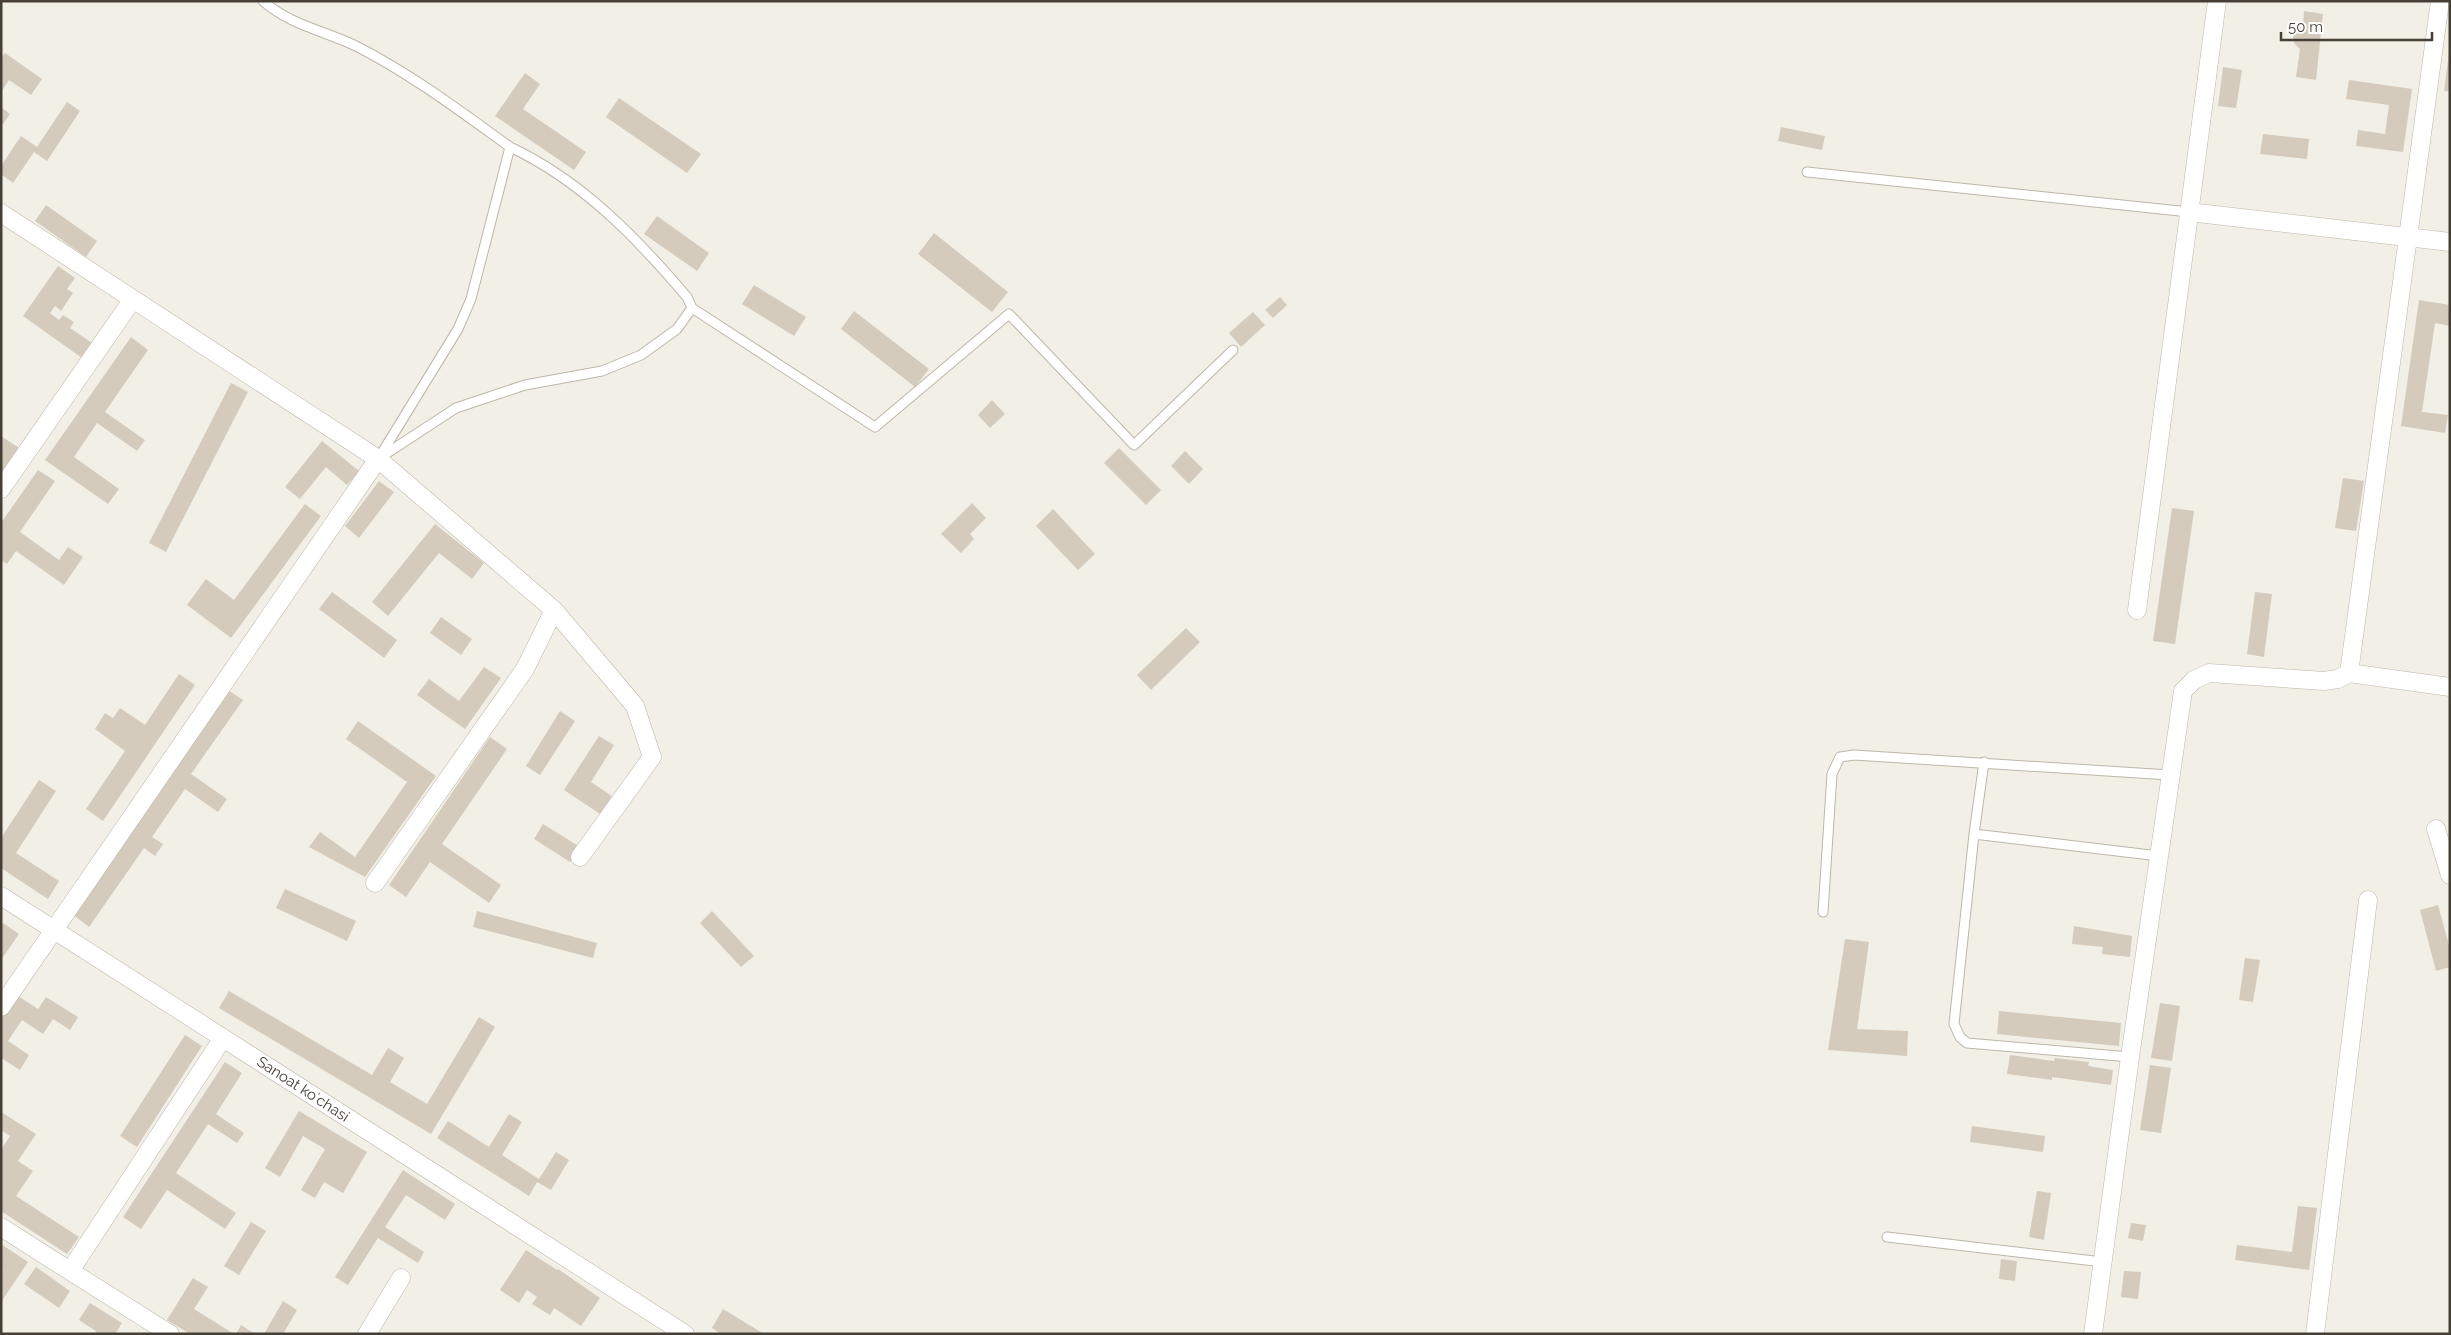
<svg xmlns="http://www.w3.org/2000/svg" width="2451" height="1335" viewBox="0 0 2451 1335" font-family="Raleway,sans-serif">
	<rect width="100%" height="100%" fill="#f2efe6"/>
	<!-- building -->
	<path fill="#d4cbbc" d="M2304 11 2323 14 2316 80 2296 77 2300 49 2294 43 2293 35 2297 29 2303 26Z
		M2449 52H2450V91H2444Z
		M5 53 42 79 31 95 9 80 1 92V58Z
		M2223 67 2242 70 2236 108 2218 106Z
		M525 73 540 84 523 109 586 152 574 170 495 116Z
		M2349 80 2412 89 2403 152 2356 146 2358 130 2385 134 2389 105 2346 99Z
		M619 98 701 154 687 173 606 117Z
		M67 102 80 111 47 161 34 152 13 183 1 174V166L21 136 37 147Z
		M1 107 10 114 3 124 1 123Z
		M1781 127 1825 136 1822 150 1778 141Z
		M2263 134 2309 139 2307 159 2260 154Z
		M46 205 97 241 86 257 35 221Z
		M657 216 709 253 697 271 644 234Z
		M934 233 1008 292 992 312 918 254Z
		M58 266 75 278 67 289 73 293 61 311 55 306 50 313 59 320 63 315 74 322 70 328 92 343 82 358 23 316Z
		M754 285 806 317 794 336 742 304Z
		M1280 297 1287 305 1273 318 1265 310Z
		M2419 300 2450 305V326L2435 323 2422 412 2448 415 2445 433 2401 426Z
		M854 311 929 369 915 387 841 329Z
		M1253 312 1265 325 1241 347 1229 333Z
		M131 337 148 350 105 412 145 440 137 451 97 423 74 457 119 489 108 504 45 460Z
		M231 383 248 392 166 552 149 543Z
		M992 400 1005 414 990 428 978 415Z
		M1 436 19 448 1 473Z
		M322 441 359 471 347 485 326 467 300 499 285 487Z
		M1119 448 1161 490 1146 505 1104 463Z
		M1185 451 1203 469 1189 484 1171 466Z
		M38 470 55 481 20 532 59 560 68 547 83 557 64 585 16 551 7 564 1 560V523Z
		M2343 478 2364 481 2356 531 2335 528Z
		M379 481 394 492 359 538 345 526Z
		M972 503 986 518 970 534 974 539 961 553 941 534Z
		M305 504 321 516 231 638 187 605 206 579 234 600Z
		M2172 508 2194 511 2175 644 2153 641Z
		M1053 509 1095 554 1078 570 1036 526Z
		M435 524 484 563 472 579 439 553 388 616 372 602Z
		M332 592 397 640 384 658 319 609Z
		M2255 592 2272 594 2264 657 2247 654Z
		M441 617 472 639 461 655 430 633Z
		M1186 628 1200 642 1151 690 1137 675Z
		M484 667 501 678 465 729 417 695 429 679 459 701Z
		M179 674 195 685 103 821 86 809 125 751 95 729 105 713 113 718 120 708 145 725Z
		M228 690 243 700 191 774 227 799 218 812 185 789 152 837 163 844 155 856 144 848 89 927 72 914Z
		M560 711 575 721 540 775 526 766Z
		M358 721 436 776 365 877 309 847 320 832 355 857 407 782 346 739Z
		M599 736 614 745 591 782 612 796 600 814 564 790Z
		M490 737 507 749 442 844 501 885 489 903 430 862 406 897 389 885Z
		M39 780 56 791 16 853 59 881 48 899 1 868V838Z
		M543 824 580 847 570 862 534 839Z
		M285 889 356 921 347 941 276 908Z
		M2438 905 2450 949V967L2436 971 2420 910Z
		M477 911 597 943 593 958 473 927Z
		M712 911 754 956 741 967 700 923Z
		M3 923 19 934 1 960V926Z
		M2074 926 2132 936 2130 957 2102 954 2103 947 2072 944Z
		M1845 939 1869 942 1857 1029 1908 1031 1907 1056 1828 1050Z
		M2245 958 2260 960 2253 1002 2239 1000Z
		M229 991 372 1075 388 1048 404 1058 390 1082 427 1104 479 1017 495 1027 431 1134 219 1008Z
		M15 994 38 1009 46 997 78 1017 70 1030 53 1019 43 1034 22 1020 8 1041 29 1055 20 1070 1 1058V1015Z
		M2160 1003 2180 1006 2172 1061 2151 1058Z
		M1999 1011 2121 1023 2119 1046 1997 1034Z
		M185 1035 202 1046 137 1147 120 1136Z
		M2010 1055 2054 1061 2055 1058 2089 1062 2088 1066 2113 1070 2111 1085 2052 1077V1080L2007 1074Z
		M225 1062 242 1073 216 1114 244 1133 237 1143 208 1124 176 1173 236 1213 225 1229 167 1190 141 1229 123 1217Z
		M2150 1065 2171 1068 2161 1133 2140 1130Z
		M299 1111 367 1152 343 1193 324 1182 315 1198 301 1190 325 1149 303 1136 280 1177 265 1168Z
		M1 1112 36 1134 18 1161 33 1171 16 1196 79 1237 67 1254 1 1211V1150L10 1136 1 1130Z
		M509 1114 522 1122 502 1155 539 1179 556 1152 569 1160 551 1190 537 1182 529 1196 437 1138 448 1121 489 1147Z
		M1972 1126 2045 1136 2043 1152 1970 1142Z
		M403 1170 455 1204 445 1220 406 1195 385 1227 424 1252 418 1263 378 1238 348 1285 335 1277Z
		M2037 1191 2051 1193 2044 1240 2029 1237Z
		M2298 1206 2317 1208 2309 1270 2235 1260 2237 1245 2292 1252Z
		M251 1222 266 1231 239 1275 224 1266Z
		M2131 1223 2146 1225 2143 1241 2128 1238Z
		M1 1244 28 1262 1 1302V1274L3 1270 1 1269Z
		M526 1250 557 1270 558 1269 600 1298 581 1326 554 1308 550 1315 532 1304 537 1297 527 1290 519 1303 500 1290Z
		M2001 1259 2017 1261 2015 1281 1999 1279Z
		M36 1267 70 1291 59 1308 24 1284Z
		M2124 1271 2141 1272 2138 1299 2121 1297Z
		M193 1278 208 1287 194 1309 234 1334H190L167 1320Z
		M283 1301 297 1310 283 1334H264Z
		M90 1303 122 1323 115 1334H95L96 1331 79 1320Z
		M723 1309 764 1334H721L712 1328Z
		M241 1325 255 1334H236Z"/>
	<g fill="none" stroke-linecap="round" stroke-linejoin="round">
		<!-- lane casing -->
		<g stroke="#bdb7a9" stroke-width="11">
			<path id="lane" d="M263 1C290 25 325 31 356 46 411 74 460 111 510 147L471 299 458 329 380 456
				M510 147C581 180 637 238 687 297L692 308
				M1807 172 2189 212
				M378 459 456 408 525 385 602 371 641 355 677 329 692 308 875 427 1009 314 1134 445 1233 350
				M1974 834 1984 762
				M1823 912 1832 774 1840 757 1854 755 2170 775
				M2130 1057 1967 1043 1960 1037 1954 1024 1974 834 2159 856
				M1887 1237 2103 1262"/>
		</g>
		<!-- street casing -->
		<g stroke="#bdb7a9" stroke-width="19">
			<path id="street" d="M2189 212 2450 242
				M1 213 378 459 1 1007
				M1 489 133 299
				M554 610 635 706 652 757 580 857
				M2137 610 2217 1
				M2349 673 2450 687
				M2436 829 2450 875
				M375 883 525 669 554 610 378 459
				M1 896 223 1038
				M1 1227 70 1271 223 1038 685 1334
				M70 1271 170 1334
				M367 1334 401 1278
				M2093 1334 2130 1057 2183 691 2194 680 2209 673 2324 681 2338 679 2349 673 2440 1
				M2315 1334 2368 900"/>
		</g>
		<!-- lane -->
		<use href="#lane" stroke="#fff" stroke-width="9"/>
		<!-- street -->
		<use href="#street" stroke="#fff" stroke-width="18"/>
	</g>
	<g text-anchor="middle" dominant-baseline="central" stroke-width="4" stroke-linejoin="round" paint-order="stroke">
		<!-- street labels -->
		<g font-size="15" fill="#453f36" stroke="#fff">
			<text transform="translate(303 1089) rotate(33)">Sanoat koʻchasi</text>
		</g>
	</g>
	<!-- border -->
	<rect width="2451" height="1335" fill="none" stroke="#453f36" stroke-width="5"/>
	<!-- scale -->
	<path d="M2281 32v8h151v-8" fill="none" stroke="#453f36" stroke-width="2.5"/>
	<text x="2288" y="32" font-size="15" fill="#453f36" stroke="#ffffff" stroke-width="4" paint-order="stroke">50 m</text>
</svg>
